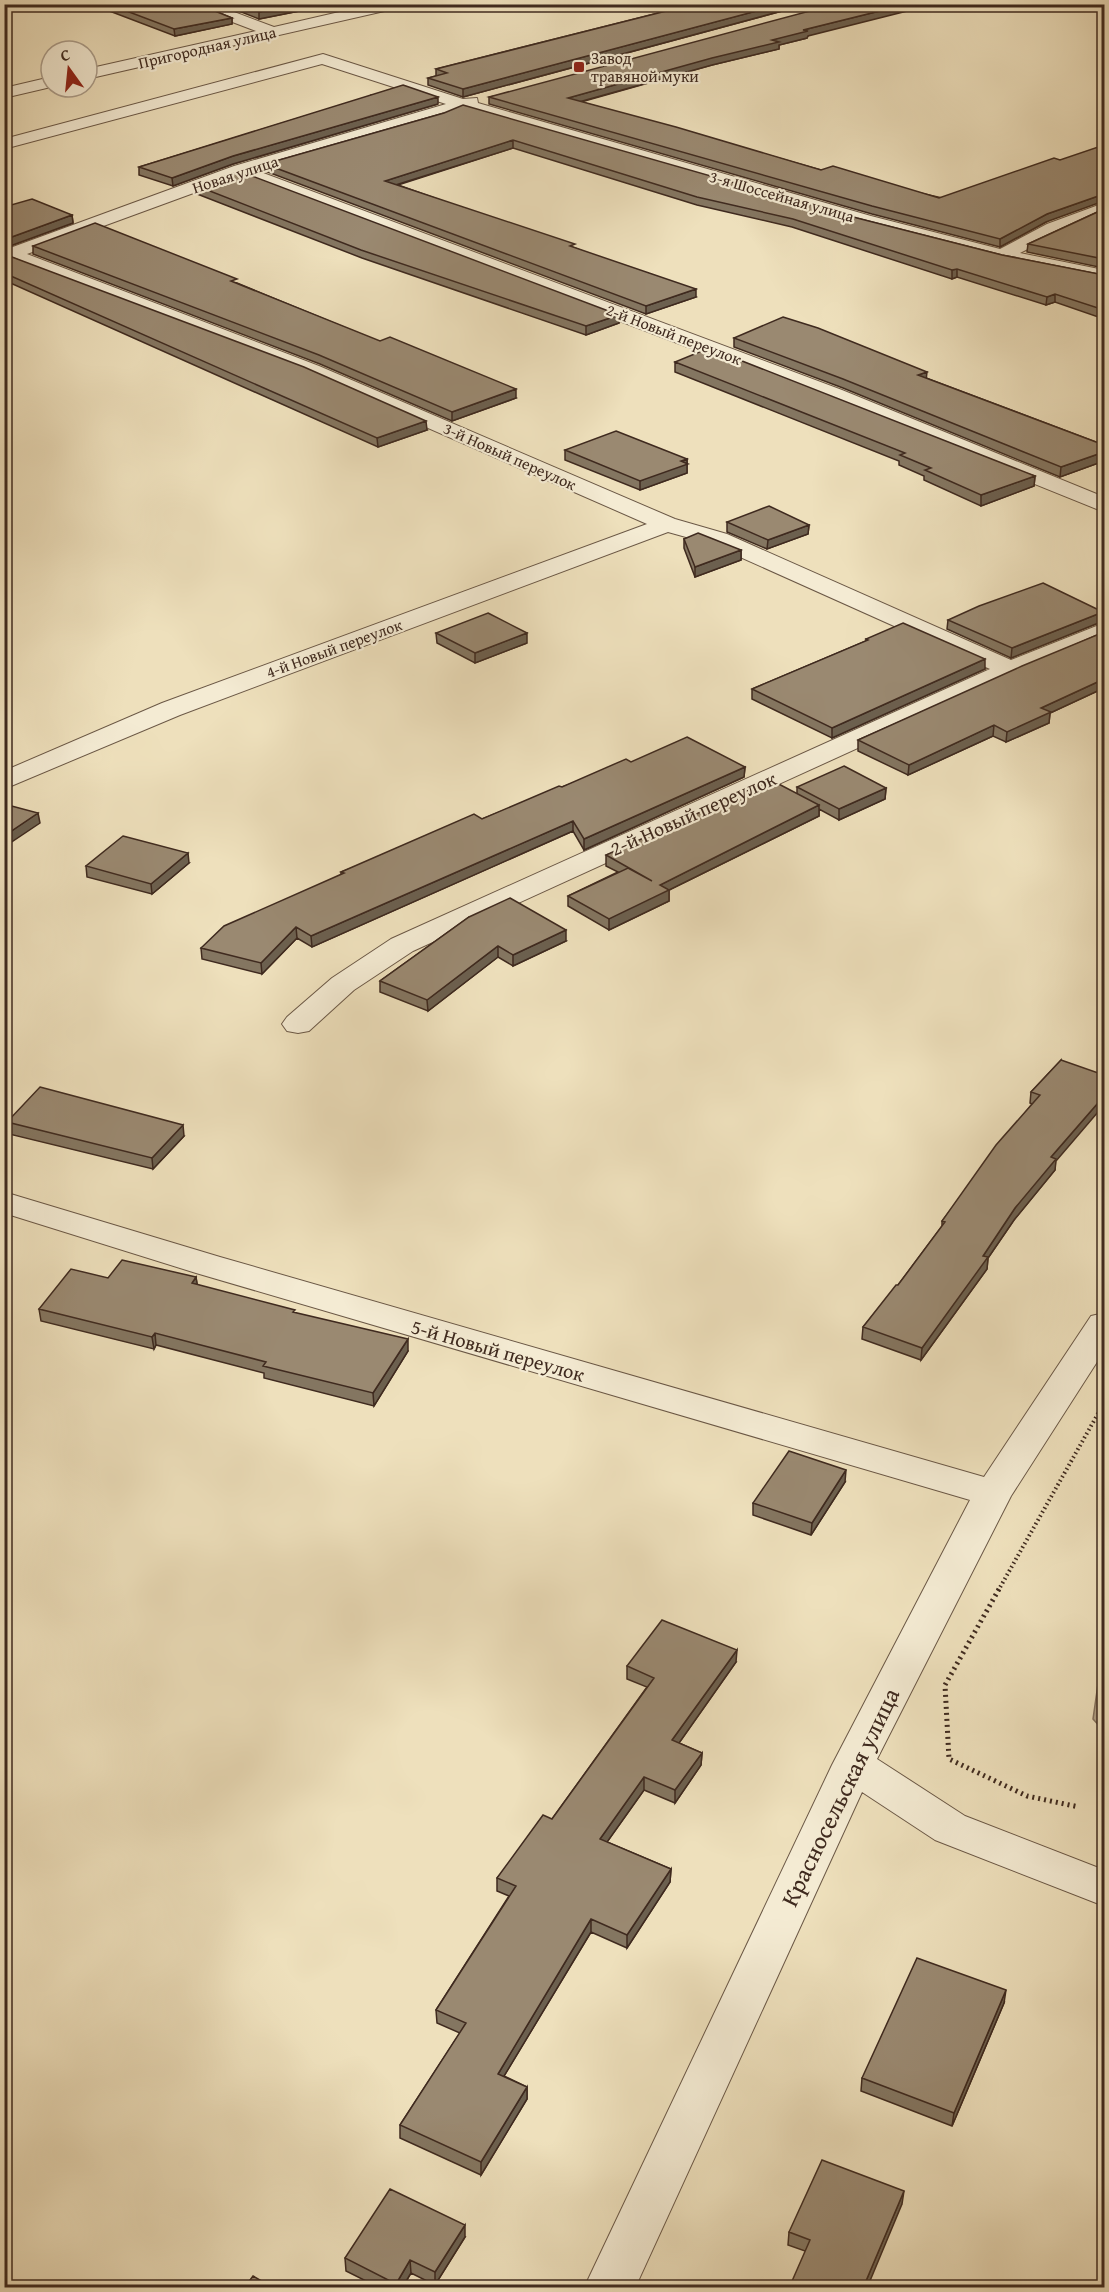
<svg xmlns="http://www.w3.org/2000/svg" width="1109" height="2292" viewBox="0 0 1109 2292" font-family="'Gentium Book Plus',serif">
	<rect width="100%" height="100%" fill="#eee0bc"/>
	<filter id="stains"><feTurbulence type="fractalNoise" baseFrequency=".00333" numOctaves="4"/><feColorMatrix values="0 0 0 0 .2 0 0 0 0 .09 0 0 0 0 .02 0 0 0 .5 -.17"/></filter>
	<radialGradient id="worn" r=".72"><stop offset=".6" stop-color="#630" stop-opacity="0"/><stop offset="1" stop-color="#630" stop-opacity=".3"/></radialGradient>
	<!-- water -->
	<path fill="#b2a287" stroke="#84725d" stroke-width="1.5" d="M1104 1642V1731L1093 1719Z"/>
	<g fill="none" stroke-linecap="round" stroke-linejoin="round">
		<!-- minor casing -->
		<g stroke="#6b5846" stroke-width="2">
			<path id="minor" d="M191 4H213L274 27 374 4H404L402 7 87 79V69L256 31 193 7Z
				M323 54 463 99 477 98 478 103 871 216 1000 249 1047 224 1104 203V214L1061 232 1020 253 1104 270V282C887 237 676 171 463 110L444 118 258 171 842 390 1104 497V512L826 400 240 176 27 254 319 366 675 519 727 534 1011 660 1104 623V639L1020 674 413 951 354 990 309 1031 298 1033 287 1031 282 1024 287 1017 332 978 391 939 990 669 711 544 668 532 180 715 4 789V771L162 703 647 524 305 374 4 259V246L10 248 234 166 446 104 322 64 4 149V139Z
				M51 77V87L4 98V88Z
				M4 1192 220 1257 984 1477 1091 1316 1104 1313V1351L1011 1496 877 1759 965 1816 1104 1870V1906L935 1840 862 1792 635 2288H584L832 1765 970 1500 196 1273 4 1213Z"/>
		</g>
		<!-- path-far1 -->
		<path stroke="#3f2a1f" stroke-width="4" stroke-dasharray="1.5 3" stroke-linecap="butt" d="M998 1591 1104 1403"/>
		<!-- path -->
		<path stroke="#3f2a1f" stroke-width="5" stroke-dasharray="2 4" stroke-linecap="butt" d="M999 1589 945 1685 949 1759 1027 1796 1079 1807"/>
		<!-- minor -->
		<use href="#minor" fill="#f4ebd3" fill-rule="evenodd"/>
	</g>
	<!-- wall -->
	<path fill="#847661" stroke="#3f2a1f" stroke-width="1.5" d="M91 4H198L232 18V24L175 36Z
		M221 4H325V6L259 19Z
		M694 4H808L463 97 428 85V78L436 76V69Z
		M808 36 807 38 779 45V49L712 65 581 102 821 170 1046 222 1000 247 872 214 489 104V97Z
		M371 95 438 104 233 164 173 186 139 175V167L371 96Z
		M444 113 1002 255 1104 275V319L1055 302 1046 305 957 277 952 279 792 227 697 205 513 148 398 185 575 248 696 297 646 314 265 171V164Z
		M197 186 619 315V323L586 335 362 258 197 194Z
		M4 207 72 215 73 223 10 246 4 245Z
		M1104 209V269V268L1027 252 1028 244Z
		M33 246 237 283 516 398 452 421 320 364 33 254Z
		M4 254 427 430 378 447 6 281H4Z
		M734 338 926 378 1104 445V461L1060 477 843 388 734 347Z
		M675 362 1035 476 1034 486 981 506 924 480V476L899 465V461L675 372Z
		M565 450 687 459V473L640 490 565 460Z
		M727 522 809 525 808 534 767 549 727 532Z
		M684 539 741 550V560L695 577 684 548Z
		M1103 612 1101 622 1011 658 947 629 948 620Z
		M1104 632V688L1050 713 1049 723 1006 742 993 736 908 775 858 751V740Z
		M436 633 527 643 475 663 437 643Z
		M866 639 985 669 832 738 752 699V689L866 641Z
		M631 762 745 767 744 777 584 850 573 831 312 947 297 938 262 974 202 959 201 948 341 875V872L482 819 562 787Z
		M797 787 886 788 885 799 839 820 819 809V816L669 890V901L609 930 568 906V896L618 872 606 866V855L797 794Z
		M189 863 152 894 87 877 86 866Z
		M469 917 566 941 513 966 498 957 428 1011 380 992V981Z
		M1061 1060 1055 1170 1014 1220 988 1258 987 1269 921 1360 862 1339 863 1327 898 1285 942 1226V1221L1032 1104 1030 1103 1031 1092Z
		M7 1122 184 1136 153 1169 9 1134Z
		M196 1277 197 1285 295 1313 408 1351 374 1406 264 1378V1373L156 1345 154 1349 41 1321 39 1309 108 1278Z
		M845 1482 811 1535 753 1515V1503Z
		M736 1662 679 1743 702 1753 701 1765 675 1803 644 1790 607 1842 671 1869 670 1882 627 1948 591 1932 504 2076 527 2087V2099L481 2175 400 2138V2125L460 2033 437 2023 436 2010 509 1896 497 1891V1878L552 1819 647 1687 627 1679V1666Z
		M1004 2003 952 2126 861 2091 862 2078Z
		M902 2204 805 2251 788 2245 789 2232Z
		M465 2237 435 2285 411 2273 402 2288H380L346 2271 345 2258Z"/>
	<!-- shaded-wall -->
	<path fill="#6c604f" stroke="#3f2a1f" stroke-width="1.5" d="M297 4H325V6L259 19V12Z
		M783 4H808L463 97V89Z
		M908 4H935L808 36 807 38 779 45V49L712 65 568 105V98L772 40 803 30Z
		M232 18V24L175 36 174 29Z
		M438 97V104L233 164 173 186 172 178 233 156Z
		M513 140V148L386 188 385 181Z
		M1104 194V201L1046 222 1000 247V239L1047 214Z
		M72 215 73 223 10 246 9 238Z
		M957 269V277L952 279V270Z
		M696 289V297L646 314V306Z
		M1055 294V302L1046 305 1047 297Z
		M619 315V323L586 335V326Z
		M927 372 926 381 918 375Z
		M516 389V398L452 421V412Z
		M4 419 6 433 4 434Z
		M426 421 427 430 378 447 377 438Z
		M1104 452V461L1060 477 1061 467Z
		M687 459V473L640 490V481Z
		M1035 476 1034 486 981 506V495Z
		M809 525 808 534 767 549 768 540Z
		M741 550V560L695 577V567Z
		M1103 612 1101 622 1011 658 1012 648Z
		M527 633V643L475 663V653Z
		M985 659V669L832 738V728Z
		M1104 679V688L1050 713 1049 723 1006 742 1007 732 1041 708Z
		M994 725 993 736 908 775 909 765Z
		M745 767 744 777 584 850V839Z
		M886 788 885 799 839 820V809Z
		M819 805V816L669 890V901L609 930V919L660 885Z
		M38 813 40 823 4 847V836Z
		M573 821V831L312 947 311 936Z
		M188 853 189 863 152 894 151 884Z
		M296 927 297 938 262 974 261 963Z
		M566 930V941L513 966V955Z
		M498 946V957L428 1011 427 1000Z
		M1104 1096V1105L1056 1161 1055 1170 1014 1220 988 1258 987 1269 921 1360 922 1348 1015 1208 1051 1157Z
		M183 1125 184 1136 153 1169 152 1158Z
		M196 1277 198 1289 192 1283Z
		M155 1333 156 1345 154 1349 152 1337Z
		M408 1339V1351L374 1406 373 1393Z
		M846 1470 845 1482 811 1535 812 1523Z
		M737 1650 736 1662 672 1753V1740Z
		M702 1753 701 1765 675 1803V1790Z
		M644 1777V1790L600 1852V1839Z
		M671 1869 670 1882 627 1948V1935Z
		M591 1919V1932L498 2086V2074Z
		M1006 1990 1004 2003 952 2126 954 2113Z
		M527 2087V2099L481 2175V2162Z
		M904 2191 902 2204 867 2288H863Z
		M465 2225V2237L435 2285V2272Z
		M410 2260 411 2273 402 2288H397L396 2284Z"/>
	<!-- building -->
	<path fill="#9a8971" stroke="#3f2a1f" stroke-width="1.5" d="M108 4H198L232 18 174 29Z
		M238 4H297L259 12Z
		M694 4H783L463 89 428 78 447 73 436 69Z
		M836 4H908L803 30 808 31 772 40 779 42 712 58 568 98 676 127 821 170 833 166 939 198 1054 158 1060 160 1104 145V194L1047 214 1000 239 872 206 489 97Z
		M403 85 438 97 233 156 172 178 139 167Z
		M463 105 857 218 1002 255 1104 275V310L1055 294 1047 297 957 269 952 270 793 219 697 197 513 140 385 181 575 244 570 246 696 289 646 306 265 164 444 113Z
		M239 171 619 315 586 326 361 250 197 186Z
		M32 199 72 215 9 238 4 237V207Z
		M1104 209V259L1028 244Z
		M95 223 237 279 231 281 380 341 390 337 516 389 452 412 319 355 33 246Z
		M4 254 304 367 426 421 377 438 4 273Z
		M783 317 818 328 927 372 918 375 1104 445V452L1061 467 843 379 734 338Z
		M709 348 1035 476 981 495 925 470 931 468 900 455 905 453 675 362Z
		M616 431 687 459 681 461 688 464 640 481 565 450Z
		M769 506 809 525 768 540 727 522Z
		M698 533 741 550 695 567 684 539Z
		M1043 583 1103 612 1012 648 948 620 979 606Z
		M488 613 527 633 475 653 436 633Z
		M903 623 985 659 832 728 752 689 868 640 866 639Z
		M1104 632V679L1041 708 1051 712 1007 732 994 725 909 765 858 740 1022 666Z
		M687 737 745 767 584 839 573 821 311 936 296 927 261 963 201 948 224 926 344 873 341 872 474 814 482 819 559 786 562 787 626 759 631 762Z
		M844 766 886 788 839 809 797 787Z
		M771 780 819 805 660 885 669 890 609 919 568 896 628 868 652 881 606 855Z
		M4 804 38 813 4 836Z
		M123 836 188 853 151 884 86 866Z
		M510 898 566 930 513 955 498 946 427 1000 380 981 469 917Z
		M1061 1060 1104 1075V1096L1051 1157 1056 1159 1015 1208 983 1256 988 1257 922 1348 863 1327 896 1285H898L945 1222 942 1221 996 1145 1040 1095 1031 1092Z
		M40 1087 183 1125 152 1158 7 1122Z
		M122 1260 196 1277 192 1283 295 1310 293 1312 408 1339 373 1393 263 1366 266 1362 155 1333 152 1337 39 1309 71 1269 108 1278Z
		M789 1451 846 1470 812 1523 753 1503Z
		M662 1620 737 1650 672 1740 702 1753 675 1790 644 1777 600 1839 671 1869 627 1935 591 1919 498 2074 527 2087 481 2162 400 2125 466 2023 436 2010 516 1886 497 1878 543 1815 552 1819 654 1678 627 1666Z
		M917 1958 1006 1990 954 2113 862 2078Z
		M822 2160 904 2191 863 2288H789L810 2240 789 2232Z
		M390 2189 465 2225 435 2272 410 2260 396 2284 345 2258Z
		M253 2276 274 2288H244Z"/>
	<!-- markers -->
	<rect fill="#8f2418" stroke="#f4ebd3" stroke-width="2" x="573" y="61" width="12" height="12" rx="3"/>
	<g text-anchor="middle" dominant-baseline="central" stroke-width="4.5" stroke-linejoin="round" paint-order="stroke">
		<!-- far-street labels -->
		<g font-size="16" fill="#3f2a1f" stroke="#f4ebd3">
			<text transform="translate(207 47) rotate(-13)">Пригородная улица</text>
			<text transform="translate(235 174) rotate(-18)">Новая улица</text>
			<text transform="translate(782 196) rotate(16)">3-я Шоссейная улица</text>
			<text transform="translate(674 334) rotate(21)">2-й Новый переулок</text>
			<text transform="translate(510 456) rotate(24)">3-й Новый переулок</text>
			<text transform="translate(334 648) rotate(-20)">4-й Новый переулок</text>
		</g>
		<!-- far-poi labels -->
		<g font-size="16" fill="#3f2a1f" stroke="#f4ebd3" text-anchor="start">
			<text x="591" y="58">Завод<tspan x="591" dy="18">травяной муки</tspan></text>
		</g>
		<!-- street labels -->
		<g font-size="20" fill="#3f2a1f" stroke="#f4ebd3">
			<text transform="translate(693 813) rotate(-24)">2-й Новый переулок</text>
			<text transform="translate(498 1350) rotate(16)">5-й Новый переулок</text>
		</g>
		<!-- near-street labels -->
		<g font-size="24" fill="#3f2a1f" stroke="#f4ebd3">
			<text transform="translate(840 1797) rotate(-64)">Красносельская улица</text>
		</g>
	</g>
	<!-- margin -->
	<rect width="1109" height="2292" fill="none" stroke="#eee0bc" stroke-width="24"/>
	<rect x="6" y="6" width="1097" height="2280" fill="none" stroke="#3f2a1f" stroke-width="3"/>
	<rect x="12" y="12" width="1085" height="2268" fill="none" stroke="#3f2a1f" stroke-width="1.5"/>
	<!-- north arrow -->
	<g transform="translate(69 69) rotate(345)"><circle r="28" fill="#f4ebd3" stroke="#ac9e8b" stroke-width="1.5"/>
	<path d="M0-4.5L10 22L0 15L-10 22Z" fill="#8f2418"/>
	<text y="-9" font-size="16" font-weight="bold" text-anchor="middle" fill="#3f2a1f">С</text>
	</g>
	<rect width="100%" height="100%" filter="url(#stains)"/>
	<rect width="100%" height="100%" fill="url(#worn)"/>
</svg>
